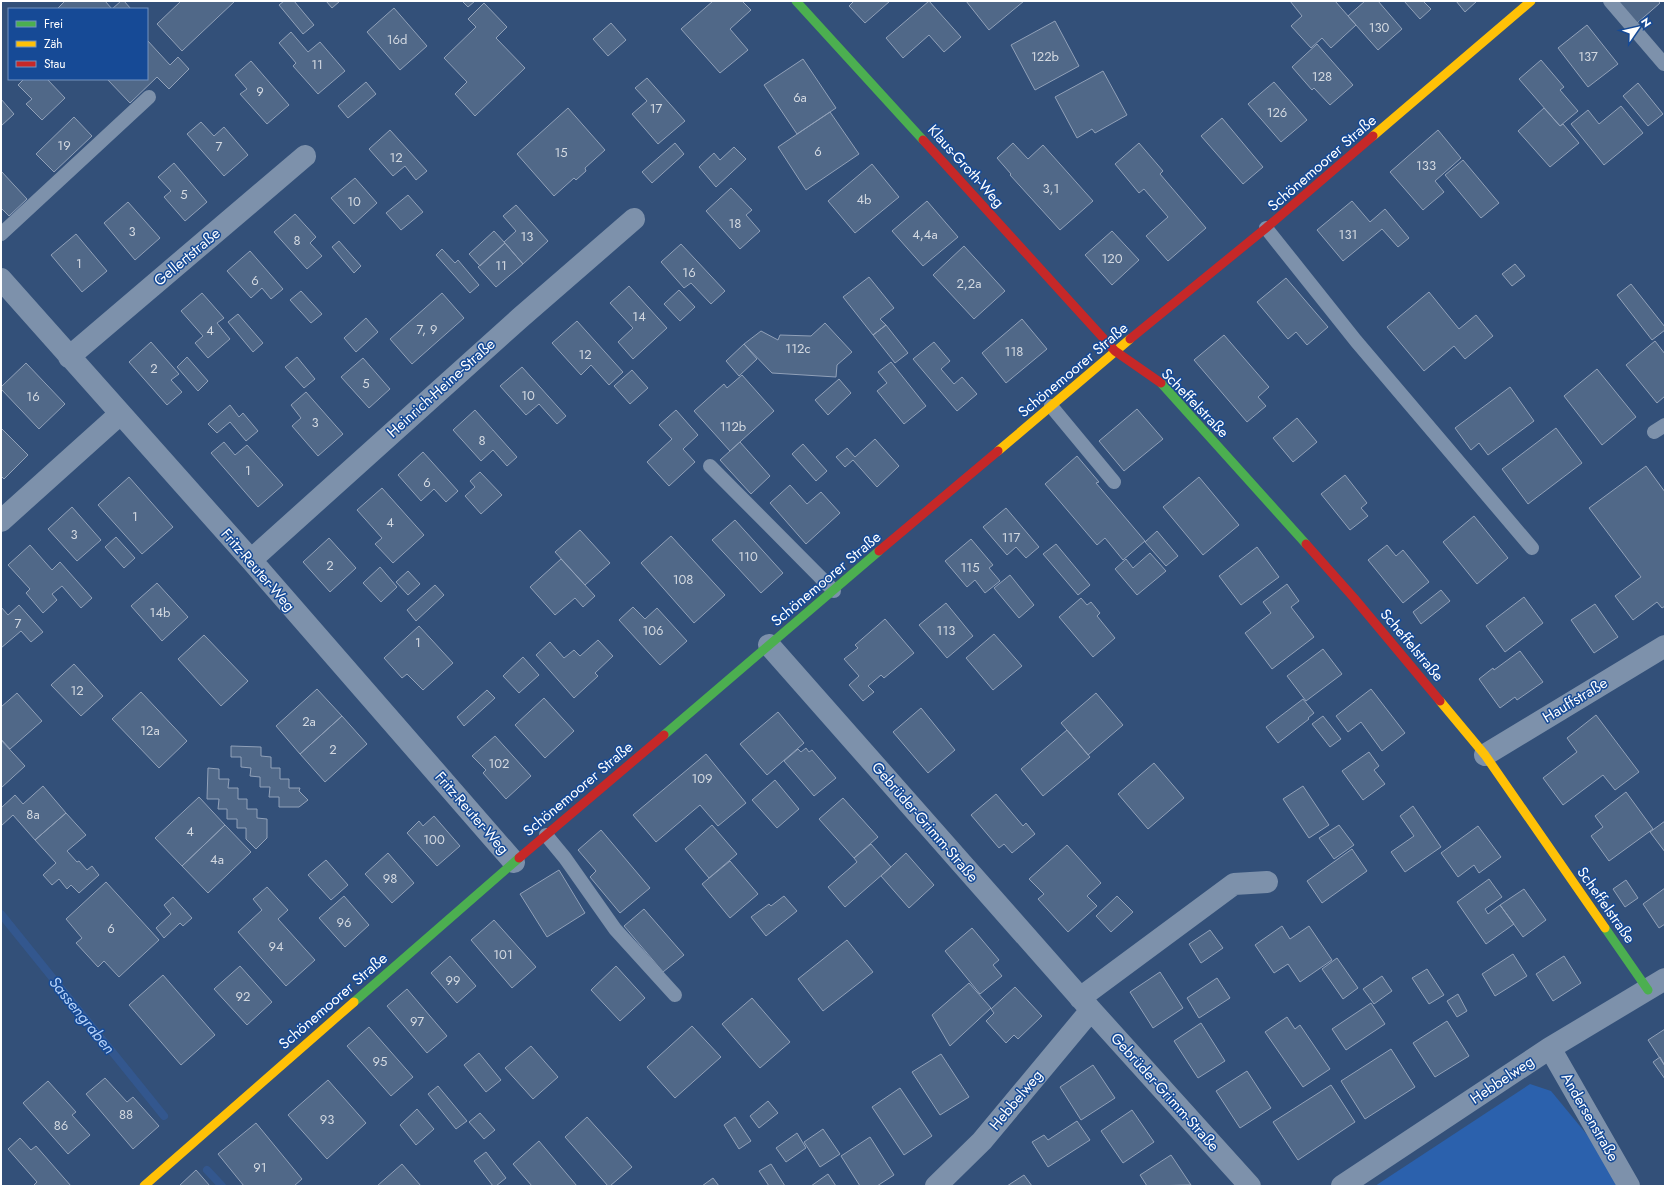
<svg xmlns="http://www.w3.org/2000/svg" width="1666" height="1187" viewBox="0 0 1666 1187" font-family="Jost,sans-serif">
	<rect width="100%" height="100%" fill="#335079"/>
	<!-- green -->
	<path fill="#2b61ad" d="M1530 1084 1551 1091 1598 1148 1620 1186H1375Z"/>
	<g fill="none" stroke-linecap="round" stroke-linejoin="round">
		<!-- stream -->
		<path stroke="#33578e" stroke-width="8" d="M1 914 164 1116
			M207 1170 222 1186"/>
	</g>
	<!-- building -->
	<path fill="#506888" stroke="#91a1b9" d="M65 1H105L112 9 121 1H124L131 9H57Z
		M181 1H235L182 51 157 24Z
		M284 1H294L314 25 303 34 279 5Z
		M326 1H340L332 8Z
		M462 1H475L468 7Z
		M713 1H742L751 10 730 29 748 50 720 73 681 29Z
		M854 1H890L865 23 849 6Z
		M929 1 961 37 944 52 929 35 903 58 886 38Z
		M966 1H1024L989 30Z
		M1290 1H1335L1356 25 1331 48 1322 38 1311 48 1291 26 1302 16Z
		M1365 1H1378L1402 29 1378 50 1348 16Z
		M1404 1H1423L1431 9 1420 19Z
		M1456 1H1477L1465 12Z
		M1617 1H1658L1660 3 1636 24Z
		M484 3 507 27 496 38 525 68 475 116 455 94 467 82 444 58 476 27 468 19Z
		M394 8 427 46 400 70 367 32Z
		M1055 21 1079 66 1035 90 1011 45Z
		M611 23 626 40 608 56 593 39Z
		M1587 25 1618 64 1588 87 1558 48Z
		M291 32 308 52 320 42 345 71 318 94 293 66 296 63 279 43Z
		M147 40 170 65 178 57 189 69 169 89 157 77 130 103 107 79H147Z
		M1317 44 1353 85 1330 105 1314 88 1312 90 1292 67Z
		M803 59 836 108 797 134 764 85Z
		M1541 60 1564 87 1560 90 1578 111 1560 126 1519 79Z
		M251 61 289 105 267 124 240 94 247 89 235 75Z
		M1103 71 1127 115 1095 133 1092 129 1077 138 1055 97Z
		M647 78 685 121 658 144 632 114 647 101 635 88Z
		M24 79H47L65 98 42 120 26 104 32 99 18 85Z
		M366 82 376 94 348 118 338 106Z
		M1274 82 1307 120 1281 142 1248 104Z
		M1638 83 1663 114 1648 126 1623 96Z
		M1 99 14 114 1 126Z
		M1621 106 1643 133 1604 165 1571 124 1588 110 1599 124Z
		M568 108 605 150 585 168 586 171 576 180 574 178 554 196 517 154Z
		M1544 108 1560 126 1563 124 1579 143 1550 167 1518 131Z
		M830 112 859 154 806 190 778 147Z
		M74 117 92 136 54 172 36 154Z
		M1222 118 1263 167 1243 184 1201 136Z
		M201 122 214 136 224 127 248 155 224 176 187 134Z
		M390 130 427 171 416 180 405 166 393 176 369 149Z
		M1438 130 1461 158 1435 181 1444 192 1423 210 1390 172Z
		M675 143 684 154 652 183 642 172Z
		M1013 143 1028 159 1043 145 1093 201 1060 230 1010 175 1011 174 997 158Z
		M1139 143 1163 171 1160 174 1206 228 1168 261 1146 236 1168 217 1144 189 1139 193 1115 164Z
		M734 147 746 159 716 187 699 167 714 153 720 160Z
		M1463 160 1499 203 1481 218 1445 175Z
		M174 163 207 202 185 221 164 197 171 191 158 177Z
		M872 164 899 197 855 233 828 201Z
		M1 171 27 199 9 216 1 208Z
		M355 178 377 203 354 224 331 198Z
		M731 188 752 210 746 215 760 231 740 249 706 211Z
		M408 195 423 212 401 230 386 213Z
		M927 201 958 237 923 266 892 231Z
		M1352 201 1370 222 1385 209 1409 238 1398 247 1382 229 1343 261 1317 230Z
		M128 202 160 238 135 260 104 223Z
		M516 205 548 241 523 264 504 242 516 231 503 216Z
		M295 214 316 237 310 243 322 256 307 269 274 232Z
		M494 231 505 243 480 266 469 254Z
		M1112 231 1139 260 1112 285 1085 255Z
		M76 234 107 271 82 292 51 255Z
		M339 241 361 266 354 273 332 247Z
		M505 243 523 264 496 287 478 267Z
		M681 244 725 291 711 304 691 283 684 288 661 262Z
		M964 246 1005 291 974 319 933 275Z
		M442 249 455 263 458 260 479 285 470 293 436 255Z
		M250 251 283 289 271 299 262 288 251 298 227 271Z
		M1515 264 1525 276 1512 286 1502 274Z
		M869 277 894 308 880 319 886 325 873 335 843 297Z
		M1286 278 1328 327 1307 345 1296 332 1288 339 1257 302Z
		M1631 284 1665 327V330L1652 340 1617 295Z
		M629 286 667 328 633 359 618 342 633 328 610 303Z
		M679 290 695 307 680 321 664 304Z
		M301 291 322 314 311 323 290 300Z
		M1429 292 1459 329 1476 315 1493 336 1465 359 1454 346 1424 371 1387 327Z
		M202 293 224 318 217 323 230 339 208 358 195 343 203 336 181 311Z
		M442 293 464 318 412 364 390 339Z
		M238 314 263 343 253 352 228 322Z
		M366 318 378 332 356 352 344 338Z
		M1022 319 1047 349 1006 383 982 353Z
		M577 321 623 372 609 385 591 365 581 375 552 343Z
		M825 323 852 352 837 365 836 377 772 373 744 344 761 331 778 340 780 335 811 336Z
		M886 325 908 353 895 363 873 335Z
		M1224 335 1269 387 1258 397 1266 406 1247 422 1194 360Z
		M1655 341 1665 354V396L1657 403 1626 365Z
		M151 342 179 374 171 380 182 392 167 405 129 362Z
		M934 342 950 361 941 369 954 384 962 377 977 394 957 411 913 359Z
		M744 344 757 359 739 376 726 361Z
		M187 357 208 381 198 391 177 367Z
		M297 357 315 379 304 388 285 367Z
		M363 358 390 389 369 408 341 377Z
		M891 362 926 406 904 424 877 391 887 383 878 372Z
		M26 363 65 404 39 429 1 389V387Z
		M522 367 566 416 557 424 539 404 526 415 500 386Z
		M1597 369 1636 417 1602 445 1564 396Z
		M632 370 648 388 630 404 614 386Z
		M742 375 774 411 730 451 694 411 724 384 727 388Z
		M839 379 851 393 828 415 815 400Z
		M1510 387 1534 421 1488 455 1479 443 1471 450 1455 428Z
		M306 392 343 434 318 456 292 426 301 418 291 405Z
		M230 405 239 417 243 413 258 431 246 441 230 422 217 433 208 424Z
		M1137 409 1163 439 1124 471 1099 441Z
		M475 410 517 457 507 466 493 450 481 461 453 430Z
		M676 410 698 435 683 449 695 462 669 486 647 462 672 439 659 425Z
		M1297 418 1317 442 1293 462 1273 438Z
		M1 428 28 455 4 479 1 476Z
		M1556 428 1582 463 1528 504 1502 469Z
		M875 439 899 466 877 487 853 460 845 467 836 457 847 448 855 457Z
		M224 442 235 455 247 445 283 485 258 507 211 453Z
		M740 442 770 476 751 494 720 460Z
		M803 444 827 471 816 481 792 454Z
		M423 452 458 491 446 502 434 489 421 501 398 475Z
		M1077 456 1099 482 1096 483 1145 541 1123 560 1105 538 1097 545 1045 484Z
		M1646 466 1665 492V606L1662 608 1657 602 1633 620 1615 596 1641 577 1589 508Z
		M480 472 502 495 481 514 465 496 475 487 470 481Z
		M1345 475 1367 503 1361 508 1368 516 1350 530 1321 494Z
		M129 477 173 527 142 554 98 505Z
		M1199 477 1239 525 1203 555 1163 507Z
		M790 485 807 504 821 492 840 513 806 544 770 503Z
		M382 488 424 535 393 563 375 544 382 538 357 510Z
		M72 507 101 540 77 561 48 529Z
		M1006 508 1039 547 1026 558 1016 547 1007 555 983 527Z
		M1474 516 1508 558 1477 584 1443 542Z
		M735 520 783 573 761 593 712 540Z
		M580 530 610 563 585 585 555 552Z
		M1157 531 1178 556 1166 566 1145 542Z
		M671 536 725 595 694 623 641 563Z
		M116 537 135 558 124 568 105 547Z
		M329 538 356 568 330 592 303 562Z
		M971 539 993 565 989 568 1000 581 985 593 975 580 967 587 945 561Z
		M1056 544 1090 585 1078 595 1043 554Z
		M30 545 52 570 60 562 92 598 81 608 62 586 52 594 57 600 43 613 26 593 30 589 8 565Z
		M1387 545 1396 556 1403 550 1429 582 1403 603 1368 560Z
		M1257 547 1279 577 1241 605 1219 576Z
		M1150 553 1166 571 1137 595 1115 569 1126 559 1133 568Z
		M561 559 595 596 583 607 575 598 555 615 530 587Z
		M380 567 397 587 381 602 363 583Z
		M408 571 420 584 408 595 396 582Z
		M1010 575 1034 605 1019 618 994 588Z
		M157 583 188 617 162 641 131 606Z
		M1287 584 1299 601 1291 607 1314 637 1272 669 1245 633 1271 613 1263 602Z
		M435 585 444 595 416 621 407 610Z
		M1441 590 1450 601 1421 624 1413 612Z
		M1524 597 1543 623 1505 652 1486 626Z
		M1081 598 1087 605 1091 602 1100 613 1097 616 1115 638 1093 657 1059 617Z
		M946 603 973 636 947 658 919 625Z
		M1595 604 1618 637 1594 653 1571 620Z
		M19 605 43 632 31 642 21 631 1 648V607L8 615Z
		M633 607 645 619 657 608 687 641 660 665 619 620Z
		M885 619 914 653 884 678 881 675 868 686 874 692 863 701 849 685 859 676 844 659 858 648 855 645Z
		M419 626 453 663 423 690 407 674 402 678 384 658Z
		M994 634 1022 666 993 690 966 658Z
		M204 635 248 681 221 706 178 659Z
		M598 640 613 656 595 673 598 676 574 698 536 655 550 642 564 658 574 650 580 656Z
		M1323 649 1342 674 1306 701 1287 676Z
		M1520 651 1543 682 1517 700 1515 697 1500 708 1479 679 1493 668 1494 670Z
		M523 657 539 675 519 693 503 676Z
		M74 664 103 696 81 716 51 685Z
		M317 689 342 716 300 754 276 726Z
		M1371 689 1405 733 1382 751 1361 722 1348 732 1336 716Z
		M487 690 495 698 464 726 457 717Z
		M141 692 187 741 159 768 112 719Z
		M17 693 42 721 10 749 1 739V707Z
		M1096 693 1123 725 1088 755 1061 723Z
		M544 698 574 731 545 758 515 725Z
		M1303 699 1314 713 1308 718 1309 719 1278 743 1266 727Z
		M921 708 955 750 928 773 893 732Z
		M778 712 804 743 767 775 740 744Z
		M1596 715 1639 772 1615 790 1603 775 1563 805 1543 778 1577 752 1567 738Z
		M342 716 367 744 325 782 300 754Z
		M1323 716 1341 739 1330 747 1312 724Z
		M1067 730 1090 757 1043 796 1021 769Z
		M495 736 531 776 506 799 483 773 486 770 472 756Z
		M1 740 25 766 1 788Z
		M231 746 261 747V756L271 757V768H280V779H289V788H300L299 791 308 800 299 807H279V797H269L270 787H260V777L250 776 251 768 241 767V757H231Z
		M806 748 809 752 812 750 836 778 814 796 784 761 798 749 801 752Z
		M1369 752 1379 766 1374 770 1385 784 1363 800 1342 771Z
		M706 754 746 803 718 826 700 805 656 842 633 815Z
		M1154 763 1184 798 1148 829 1118 794Z
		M208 768 219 769V779H229L228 788H238V799H247V809H257V818L267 819V838L256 849 246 839V828H237V819H227V809H218L219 799H207Z
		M775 780 799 809 777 828 752 800Z
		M43 786 66 813 35 840 13 815 1 826V808L15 795 23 804Z
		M1303 786 1329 825 1309 838 1283 799Z
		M1626 792 1653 829 1609 861 1591 836 1603 827 1595 816Z
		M996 794 1023 826 1026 823 1035 834 1012 853 1004 844 999 848 971 815Z
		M199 797 225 825 182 866 155 838Z
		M843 798 878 837 854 858 819 819Z
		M1413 806 1441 847 1405 872 1391 852 1414 836 1400 816Z
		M66 813 86 835 67 851 77 862 79 861 87 870 92 866 99 875 79 893 71 885 67 889 59 879 52 885 43 875 56 863 35 840Z
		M434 816 460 846 437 866 407 833 419 821 423 826Z
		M1665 821V852L1650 832Z
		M225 825 251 852 208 893 182 866Z
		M712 825 737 854 709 878 685 849Z
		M1339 825 1354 845 1334 859 1319 838Z
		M1478 826 1501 857 1479 873 1474 865 1458 877 1441 853Z
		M601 830 650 888 620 913 590 877 596 871 578 850Z
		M871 844 891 867 845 907 828 887 857 862 854 858Z
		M1067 845 1101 883 1087 896 1097 906 1068 932 1038 899 1044 894 1029 879Z
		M1352 849 1367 871 1322 903 1307 881Z
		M388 853 414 883 392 903 365 874Z
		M906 853 934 885 909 908 881 876Z
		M326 860 348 885 331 900 308 875Z
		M730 861 758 894 730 918 702 884Z
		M559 870 585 913 547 937 520 894Z
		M1489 879 1502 897 1485 909 1488 914 1500 905 1514 924 1486 944 1457 902Z
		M1626 880 1638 898 1625 907 1613 889Z
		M106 882 159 940 119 977 104 961 98 967 76 943 82 938 66 919Z
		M267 887 288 910 278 919 315 960 286 986 238 932 262 910 253 899Z
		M1665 888V924L1659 928 1643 904Z
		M1524 889 1546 920 1523 937 1500 905Z
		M344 896 369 925 345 947 319 918Z
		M784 896 797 911 766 936 751 917 769 904 771 906Z
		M1117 896 1133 912 1111 932 1096 916Z
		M173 897 192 918 183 926 180 923 164 938 156 928 171 914 164 905Z
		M644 909 684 955 663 972 624 926Z
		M494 920 536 967 512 988 471 940Z
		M1282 926 1290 939 1309 926 1332 960 1300 982 1288 964 1274 973 1255 945Z
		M972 928 999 960 993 965 1002 976 980 994 945 951Z
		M1210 930 1223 948 1201 963 1189 944Z
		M847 940 873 972 823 1011 798 979Z
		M1513 954 1527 976 1495 996 1482 974Z
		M450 956 476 986 457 1003 431 973Z
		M1564 956 1581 983 1553 1001 1536 974Z
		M1337 958 1358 988 1343 999 1322 969Z
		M240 966 272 1002 247 1025 214 989Z
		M616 966 645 998 620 1021 591 990Z
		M1427 969 1444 995 1429 1004 1412 978Z
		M1160 972 1183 1008 1153 1028 1130 992Z
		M163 975 215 1035 181 1065 129 1005Z
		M1382 976 1392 991 1374 1004 1363 989Z
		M1217 978 1230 998 1199 1018 1187 998Z
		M969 983 991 1008 950 1046 932 1015Z
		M1015 987 1042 1016 1018 1039 1014 1035 1006 1043 986 1021 994 1013 991 1009Z
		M407 989 447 1036 427 1053 387 1006Z
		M1458 994 1467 1011 1457 1017 1447 1001Z
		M752 998 790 1042 760 1068 722 1024Z
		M1371 1003 1385 1024 1346 1050 1332 1029Z
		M1287 1017 1295 1029 1300 1025 1330 1069 1303 1087 1265 1032Z
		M1447 1021 1469 1056 1435 1077 1413 1043Z
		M1201 1023 1225 1061 1198 1078 1174 1041Z
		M692 1026 721 1057 675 1098 647 1067Z
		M369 1027 413 1077 391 1096 347 1046Z
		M1665 1029V1066L1648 1040Z
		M531 1046 558 1077 533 1099 505 1068Z
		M1391 1049 1415 1087 1365 1119 1341 1081Z
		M479 1053 501 1080 486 1092 464 1065Z
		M941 1054 969 1097 940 1115 912 1072Z
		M1660 1057 1665 1066V1079L1653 1062Z
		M1093 1065 1115 1098 1081 1120 1060 1087Z
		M1247 1071 1271 1108 1240 1128 1216 1091Z
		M105 1078 127 1102 133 1097 159 1126 133 1149 86 1094Z
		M328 1080 366 1123 327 1159 288 1115Z
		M48 1081 76 1112 72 1115 90 1135 68 1154 23 1103Z
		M1331 1085 1355 1122 1298 1160 1273 1122Z
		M438 1086 467 1121 456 1129 428 1094Z
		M900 1088 932 1136 904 1155 872 1107Z
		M768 1101 778 1113 759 1128 750 1116Z
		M417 1109 434 1129 416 1145 400 1125Z
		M1132 1110 1154 1142 1123 1163 1101 1131Z
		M480 1113 495 1130 484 1139 469 1122Z
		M587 1117 632 1167 610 1186H608L565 1137Z
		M735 1117 751 1141 739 1149 724 1125Z
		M1077 1121 1090 1140 1048 1167 1032 1142 1044 1135 1048 1140Z
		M256 1123 302 1179 294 1186H244L218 1154Z
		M823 1129 840 1154 820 1167 804 1142Z
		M797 1133 806 1148 786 1162 776 1148Z
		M870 1137 894 1175 877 1186H860L841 1156Z
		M20 1138 31 1150 36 1146 71 1186H33L37 1182 8 1149Z
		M539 1141 577 1186H532L513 1164Z
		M486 1152 506 1178 496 1186H493L474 1161Z
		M1171 1155 1191 1185 1147 1186 1140 1175Z
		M402 1164 421 1186H377Z
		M771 1164 785 1186H769L759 1171Z
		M196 1170 210 1186H179Z
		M828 1174 836 1186H811Z
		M1024 1175 1032 1186H1007Z
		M713 1178 719 1186H702Z"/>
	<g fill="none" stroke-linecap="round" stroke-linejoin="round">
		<!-- lane -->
		<path stroke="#7d91ab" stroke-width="14" d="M1610 1 1664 64
			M1266 228 1356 341 1532 548
			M1 234 149 97
			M1051 406 1114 482
			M1654 432 1665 425
			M710 466 834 591
			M546 835 565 858 615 929 675 995"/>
		<!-- street -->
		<path stroke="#7d91ab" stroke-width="22" d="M1 279 251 560 514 862
			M69 357 305 156
			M1 521 120 414
			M251 560 520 318 634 219
			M769 645 1091 1010 1250 1186
			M1485 755 1665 646
			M1080 998 1234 884 1267 882
			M1550 1048 1629 1186
			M936 1186 982 1141 1091 1010
			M1342 1186 1550 1048 1665 979"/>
		<!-- fast -->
		<path stroke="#4caf50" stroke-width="9" d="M796 1 923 140
			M1161 383 1306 544
			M664 735 879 551
			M1605 928 1648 990
			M354 1002 519 858"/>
		<!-- slow -->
		<path stroke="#ffc107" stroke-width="9" d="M1373 136 1531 1
			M998 451 1130 339
			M1440 701 1485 755 1605 928
			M144 1186 354 1002"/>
		<!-- jam -->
		<path stroke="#c62828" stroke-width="9" d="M923 140 1115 351 1161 383
			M1130 339 1266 228 1373 136
			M1306 544 1354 598 1440 701
			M879 551 998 451
			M519 858 664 735"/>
	</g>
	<g text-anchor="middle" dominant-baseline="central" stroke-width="3" stroke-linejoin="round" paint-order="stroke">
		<!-- number labels -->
		<g font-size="13" fill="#d3d9e1">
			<text x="1379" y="27">130</text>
			<text x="397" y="39">16d</text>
			<text x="1045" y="56">122b</text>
			<text x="1588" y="56">137</text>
			<text x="317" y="64">11</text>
			<text x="1322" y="76">128</text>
			<text x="260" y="91">9</text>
			<text x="800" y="97">6a</text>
			<text x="656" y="108">17</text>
			<text x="1277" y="112">126</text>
			<text x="64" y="145">19</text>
			<text x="219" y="146">7</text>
			<text x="818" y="151">6</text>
			<text x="561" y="152">15</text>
			<text x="396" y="157">12</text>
			<text x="1426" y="165">133</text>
			<text x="1051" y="188">3,1</text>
			<text x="184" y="194">5</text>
			<text x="864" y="199">4b</text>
			<text x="354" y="201">10</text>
			<text x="735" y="223">18</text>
			<text x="132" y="231">3</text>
			<text x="925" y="234">4,4a</text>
			<text x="1348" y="234">131</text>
			<text x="527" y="236">13</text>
			<text x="297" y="240">8</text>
			<text x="1112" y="258">120</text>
			<text x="79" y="263">1</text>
			<text x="501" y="265">11</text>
			<text x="689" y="272">16</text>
			<text x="255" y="280">6</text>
			<text x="969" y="283">2,2a</text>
			<text x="639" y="316">14</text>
			<text x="427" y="329">7, 9</text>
			<text x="210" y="330">4</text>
			<text x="798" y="348">112c</text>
			<text x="1014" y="351">118</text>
			<text x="585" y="354">12</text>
			<text x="154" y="368">2</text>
			<text x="366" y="383">5</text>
			<text x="528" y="395">10</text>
			<text x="33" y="396">16</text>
			<text x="315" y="422">3</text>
			<text x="733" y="426">112b</text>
			<text x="482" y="440">8</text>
			<text x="248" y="470">1</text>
			<text x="427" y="482">6</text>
			<text x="135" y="516">1</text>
			<text x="390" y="522">4</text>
			<text x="74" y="534">3</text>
			<text x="1011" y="537">117</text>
			<text x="748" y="556">110</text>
			<text x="330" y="565">2</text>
			<text x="970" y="567">115</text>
			<text x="683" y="579">108</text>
			<text x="160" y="612">14b</text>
			<text x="18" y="623">7</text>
			<text x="653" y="630">106</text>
			<text x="946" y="630">113</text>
			<text x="418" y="642">1</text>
			<text x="77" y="690">12</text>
			<text x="309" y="721">2a</text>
			<text x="150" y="730">12a</text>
			<text x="333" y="749">2</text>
			<text x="499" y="763">102</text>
			<text x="702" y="778">109</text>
			<text x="33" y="814">8a</text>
			<text x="190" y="831">4</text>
			<text x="434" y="839">100</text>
			<text x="217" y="859">4a</text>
			<text x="390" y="878">98</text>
			<text x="344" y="922">96</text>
			<text x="111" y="928">6</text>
			<text x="276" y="946">94</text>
			<text x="503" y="954">101</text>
			<text x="453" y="980">99</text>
			<text x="243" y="996">92</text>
			<text x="417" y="1021">97</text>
			<text x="380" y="1061">95</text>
			<text x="126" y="1114">88</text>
			<text x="327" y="1119">93</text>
			<text x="61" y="1125">86</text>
			<text x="260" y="1167">91</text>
		</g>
		<!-- street labels -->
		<g font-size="15" fill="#fff" stroke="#164a96">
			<text transform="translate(1322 163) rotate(-41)">Schönemoorer Straße</text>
			<text transform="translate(966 166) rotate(48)">Klaus-Groth-Weg</text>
			<text transform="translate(187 257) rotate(-40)">Gellertstraße</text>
			<text transform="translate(1073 370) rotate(-40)">Schönemoorer Straße</text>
			<text transform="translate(441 388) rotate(-42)">Heinrich-Heine-Straße</text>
			<text transform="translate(1195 403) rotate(46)">Scheffelstraße</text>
			<text transform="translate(258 570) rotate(49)">Fritz-Reuter-Weg</text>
			<text transform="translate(826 579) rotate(-40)">Schönemoorer Straße</text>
			<text transform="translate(1412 645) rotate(50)">Scheffelstraße</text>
			<text transform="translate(1575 700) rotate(-31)">Hauffstraße</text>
			<text transform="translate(578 789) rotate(-40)">Schönemoorer Straße</text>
			<text transform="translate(472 813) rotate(49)">Fritz-Reuter-Weg</text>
			<text transform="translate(925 822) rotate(49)">Gebrüder-Grimm-Straße</text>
			<text transform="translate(1606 905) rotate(55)">Scheffelstraße</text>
			<text transform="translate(333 1001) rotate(-41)">Schönemoorer Straße</text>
			<text transform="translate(1502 1080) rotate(-34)">Hebbelweg</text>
			<text transform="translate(1165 1092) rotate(48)">Gebrüder-Grimm-Straße</text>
			<text transform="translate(1016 1100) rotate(-50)">Hebbelweg</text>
			<text transform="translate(1590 1117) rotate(60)">Andersenstraße</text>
		</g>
		<!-- water labels -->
		<g font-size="16" font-style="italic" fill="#b4d1f8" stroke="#164a96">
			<text transform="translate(82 1015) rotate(51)">Sassengraben</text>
		</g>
	</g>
	<!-- border -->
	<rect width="1666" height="1187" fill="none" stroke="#ffffff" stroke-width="4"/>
	<!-- legend -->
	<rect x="8" y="8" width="140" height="72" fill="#164a96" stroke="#7392c0"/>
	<rect x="16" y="21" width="20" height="6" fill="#4caf50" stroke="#7392c0"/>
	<text x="44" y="28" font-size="12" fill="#ffffff">Frei</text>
	<rect x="16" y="41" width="20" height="6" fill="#ffc107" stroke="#7392c0"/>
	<text x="44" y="48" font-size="12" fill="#ffffff">Zäh</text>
	<rect x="16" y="61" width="20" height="6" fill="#c62828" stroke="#7392c0"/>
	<text x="44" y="68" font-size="12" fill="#ffffff">Stau</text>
	<!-- north arrow -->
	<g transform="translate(1638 28) rotate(56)" stroke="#164a96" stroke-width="3" paint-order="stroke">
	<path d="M0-3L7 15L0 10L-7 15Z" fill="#ffffff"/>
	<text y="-6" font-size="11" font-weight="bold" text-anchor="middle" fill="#ffffff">N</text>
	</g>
</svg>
